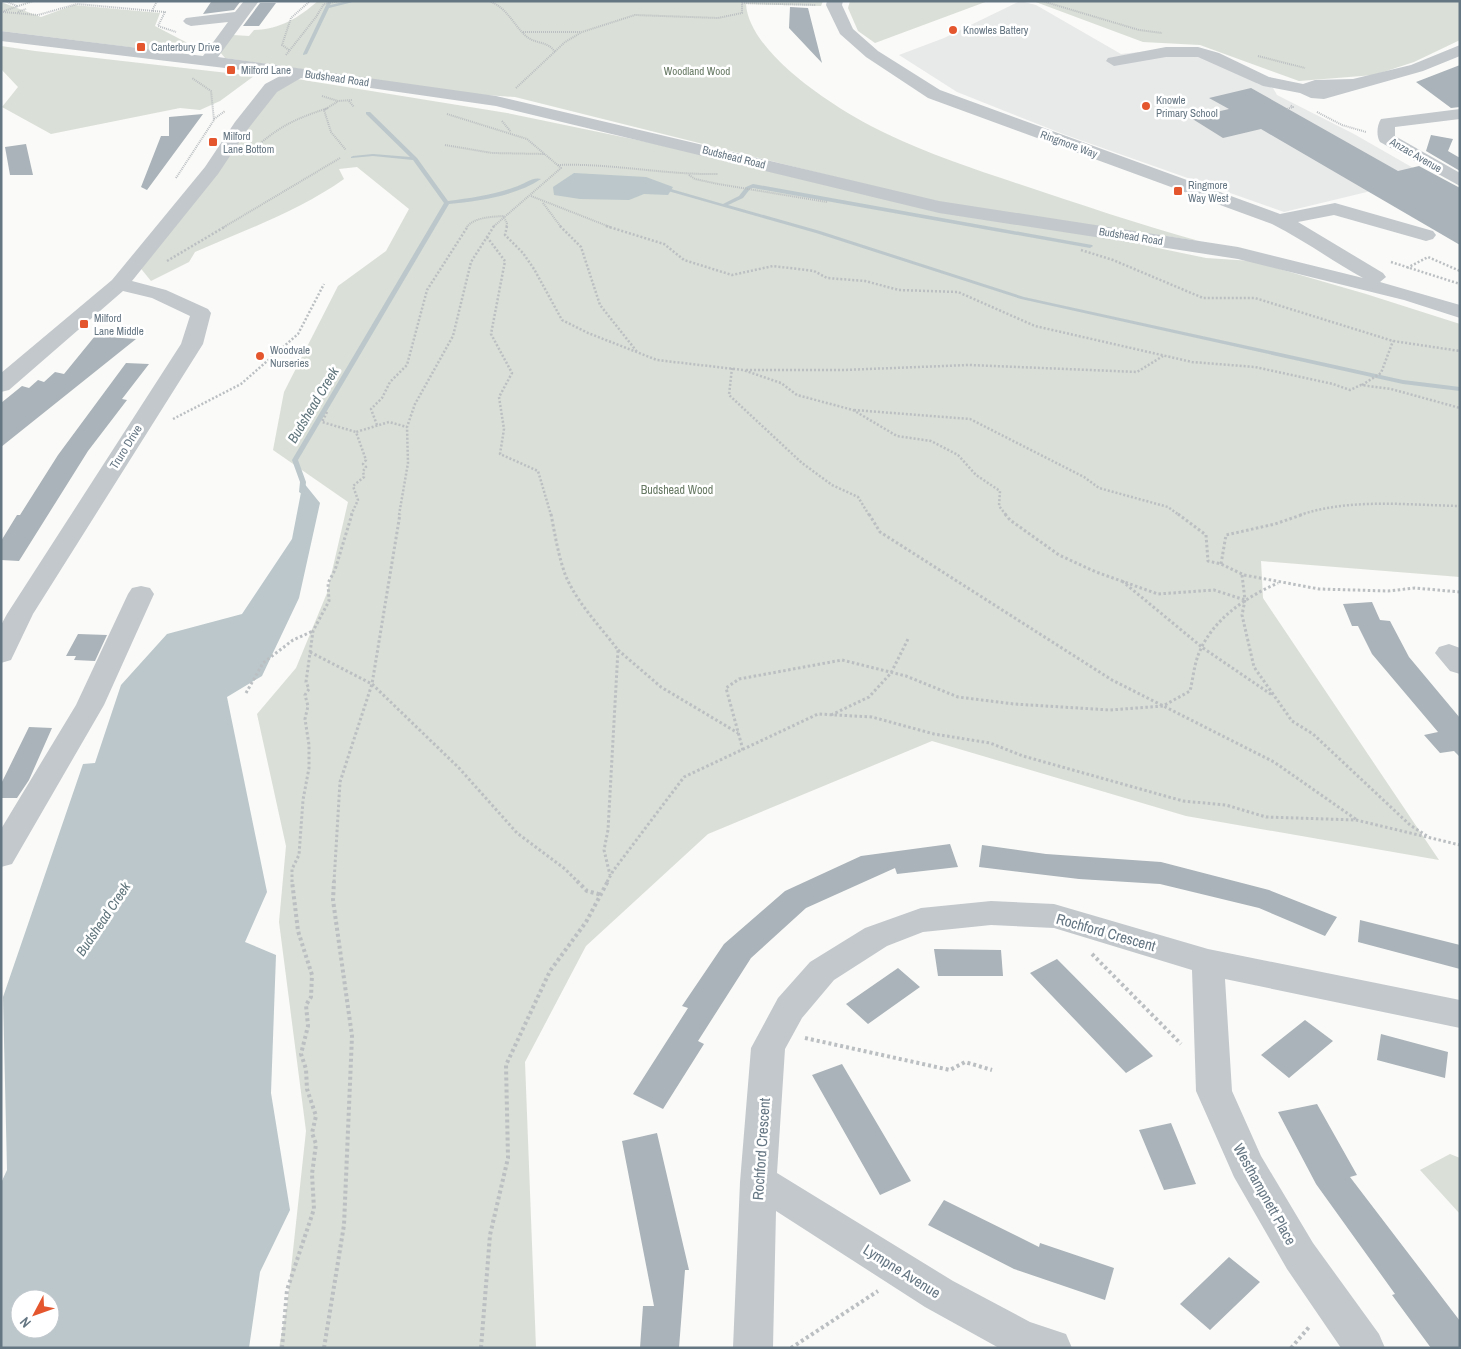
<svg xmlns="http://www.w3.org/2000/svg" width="1461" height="1349" viewBox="0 0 1461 1349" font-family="'Archivo Narrow',sans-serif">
	<rect width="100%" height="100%" fill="#fafaf8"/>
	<!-- built -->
	<path fill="#e8e9e9" d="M1020 1 1036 5 1121 54 1185 47 1231 61 1258 84 1273 88 1277 95 1354 134 1429 177 1284 212 1063 134 957 92 899 55 944 38Z"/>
	<!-- green -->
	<path fill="#dadfd7" d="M318 1H823L821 6 746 4C749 55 842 113 885 133 928 154 974 169 1019 184 1079 204 1138 224 1199 241L935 202 515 97 472 94 225 58 220 52 233 35 249 36 254 30C281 29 298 18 318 1Z
		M850 1H988L875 43 858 31 848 8Z
		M1033 1H1460V40L1414 62 1374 75 1299 81 1200 45 1143 42Z
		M1 2 41 17 74 5 160 13 155 26 199 49 190 53H177L1 31Z
		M1 46 35 51 254 76 220 101 200 110 180 108 51 134 2 107 18 87 1 69Z
		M297 79 507 113 1206 258 1252 261 1366 294 1460 324V577L1261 561 1263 598 1439 860 1186 816 932 741 708 834 586 946 525 1062 536 1348H279L287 1306 306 1131 279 922 286 846 257 714 296 668 327 593 348 502 273 450 284 392 338 286 386 251 409 209 357 167 339 169 344 179C299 211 245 230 195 252L189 262 151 281 138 265 271 95Z
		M1450 1154 1460 1158V1214L1420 1170Z"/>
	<!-- water -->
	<path fill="#bbc7cb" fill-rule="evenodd" d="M574 173 646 177 673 187 668 195 644 194 629 200 580 199 554 195 553 187Z
		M303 482 320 503 299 598 262 676 227 697 267 892 245 942 276 955 271 1093 290 1210 260 1272 249 1348H1V1183L7 1170 3 997 83 764 95 763 121 685 167 634 242 614 292 539ZM20 1299H50V1329H20Z"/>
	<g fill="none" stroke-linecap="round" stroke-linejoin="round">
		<!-- stream -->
		<path fill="#bbc7cb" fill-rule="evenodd" d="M328 1H332L330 5 348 1H357L329 8 307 54 303 55V54Z
			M366 112H370L417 158 448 201C471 198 494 195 515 187 522 185 534 176 541 179 516 196 478 201 449 204L298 460 306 482 305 492 302 494 299 492 300 482 292 460 444 203 413 160 373 156 351 158V157L353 156 373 154 410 157 366 114Z
			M753 184 1092 245 1093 246 1090 248 753 188 750 189 743 198 728 205 820 231 1024 297 1403 380 1460 387V391L1403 384 1021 299 816 233 668 191 671 189 723 204 739 196 746 187Z"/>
	</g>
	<!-- building -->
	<path fill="#aab3b9" d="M211 2H240L234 10 203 14Z
		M260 3H276L259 26H243Z
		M790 7 808 8 822 63 789 28Z
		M1460 65V107L1451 108 1416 82Z
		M1251 88 1398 171 1419 166 1460 188V245L1261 129 1223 138 1191 118 1229 109 1209 98Z
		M203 114 147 190 141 187 161 136H169V117Z
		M1431 135 1453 139 1448 151 1460 158V171L1426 151Z
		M26 144 33 175H10L5 147Z
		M95 336 136 339 1 447V403L22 386 29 388 38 380 44 382 55 372 64 374Z
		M126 363 149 364 122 399 127 400 88 451 19 561 1 560V541L17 515H20L58 455Z
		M1372 602 1380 620 1390 621 1409 657 1460 718V757L1454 751 1440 753 1424 735 1438 732 1372 654 1358 626H1352L1343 604Z
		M78 634 107 635 95 661 74 660 76 656H66Z
		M29 727 52 728 29 780 17 798H1V784Z
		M950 844 958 867 897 874 895 868 806 908 751 958 698 1041 704 1044 663 1109 633 1094 688 1008 682 1006 724 944 785 891 861 856Z
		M982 845 1046 854 1161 862 1269 890 1337 917 1325 936 1259 908 1160 884 1079 879 979 867Z
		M1360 920 1460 945V969L1358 942Z
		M934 949 1001 950 1003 976H938Z
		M1057 959 1153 1056 1126 1073 1030 973Z
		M898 968 920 987 868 1024 846 1004Z
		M1305 1020 1333 1041 1289 1078 1261 1055Z
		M1381 1034 1448 1052 1445 1078 1377 1060Z
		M842 1064 911 1181 880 1195 812 1075Z
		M1317 1104 1357 1175 1350 1177 1460 1321V1348H1431L1392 1295 1395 1294 1316 1184 1278 1112Z
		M1171 1123 1196 1184 1164 1190 1139 1130Z
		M657 1133 689 1270H685L679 1348H640L643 1306H654L622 1141Z
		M944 1200 1039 1247 1040 1243 1114 1268 1105 1300 1014 1269 928 1225Z
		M1229 1257 1260 1282 1210 1330 1180 1304Z"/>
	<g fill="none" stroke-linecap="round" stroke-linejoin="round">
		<!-- path-far3 -->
		<path stroke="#bbbfc2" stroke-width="2" stroke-dasharray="1 1" stroke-linecap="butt" d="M5 1 17 6
			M489 1C508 8 513 25 527 37 536 44 548 41 555 52
			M1042 1 1139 30 1162 33
			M4 11 33 1
			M152 11 157 1
			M3 12 38 15 77 4 165 12 158 26 176 32
			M18 12 26 9
			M523 32H581
			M289 50 282 45 291 18 310 1
			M286 55 316 17 324 4 340 1
			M1258 56 1305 68
			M516 88 565 42 582 32 635 15 718 18 742 13V3L816 5
			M322 96 338 101 352 100
			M349 101 354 107
			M337 102 324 110 331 132 346 150
			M1287 109 1293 107 1290 105
			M1317 112 1342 125 1366 132
			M447 114 527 139 561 168 493 227
			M214 119 225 111
			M502 121 511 132
			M445 145 492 153 545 154
			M251 151C280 126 292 120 328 108
			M558 165C612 163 664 175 718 174
			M689 175 695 179 718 184 827 202
			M176 178 214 120 211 91 192 78
			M531 196 610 227
			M543 203 561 227
			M503 216 507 223 506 227
			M224 227 340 158
			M467 227C474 217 492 217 503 216"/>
		<!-- path-far2 -->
		<path stroke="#bbbfc2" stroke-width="2.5" stroke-dasharray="2 2" stroke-linecap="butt" d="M507 226 505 235 523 253 534 269 562 320 588 333 657 360 743 370 781 383 797 395 853 410 897 436 931 441 958 455 976 475 1000 491 999 506 1006 515
			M560 226 581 247 600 305 638 353
			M606 226 664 244 684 260 732 275 773 266 814 271 827 278 865 281 899 290 958 292 1035 326 1192 362 1255 367 1333 384 1350 390 1361 385 1391 389 1460 408
			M487 237 505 261 491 334 512 373 499 397 504 429 500 454 538 471 551 515
			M1081 250 1113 260 1203 298H1255L1393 341 1460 351
			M167 261 226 226
			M1391 262 1460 284
			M1407 268 1428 257 1460 271
			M732 368 729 395 802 463 832 485 858 497 869 515
			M746 370H843L969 365 1137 372 1163 356
			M1362 385 1381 373 1393 341
			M854 410 970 419 1084 477 1099 488 1168 507 1179 515
			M327 412 322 422 356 432
			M173 419 241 384 298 334 324 284
			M377 425 371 409 382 398 390 382 407 365 427 290 468 226
			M351 515 358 500 353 486 364 477 363 471 366 467 363 464 366 460 356 432 389 422 407 427
			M399 515 408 463 407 427 415 404 453 336 471 262 494 226
			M1300 515C1350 498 1407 505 1460 506"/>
		<!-- path-far1 -->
		<path stroke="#bbbfc2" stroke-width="3" stroke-dasharray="2.5 2.5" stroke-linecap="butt" d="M551 514C555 535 558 554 565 574 576 602 600 626 618 650L608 830 604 850 610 875
			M869 514 880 532 1112 680 1274 762 1357 820
			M1005 514 1010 520 1059 555 1096 572 1158 594 1214 590 1245 600
			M1178 514 1206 535 1208 561 1221 564 1244 575 1319 589 1388 591 1415 588 1460 592
			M1221 564 1226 535 1275 524 1304 514
			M1242 575 1245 600 1242 615 1254 667 1292 721 1313 734 1410 825 1427 836
			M1122 581 1203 648 1272 695
			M618 650 661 687 738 733
			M310 652 372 684 459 768 517 833 565 869 578 882
			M246 693 263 663 293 640 313 631
			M831 715 869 697 891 673 908 639
			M743 750 726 688 739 679 842 660 906 676 958 697 1014 704 1110 710 1163 706 1190 691C1193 679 1194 665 1199 653 1213 619 1246 597 1278 583
			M292 882V869L299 855 303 800 309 768V745L305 719 308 706 305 695 309 689 306 682 313 631 329 601 328 583 335 570 352 514
			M334 882 340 782 372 684 400 514
			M607 882 613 871 684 777 818 714 872 717 934 734 990 743 1023 756 1183 801 1226 805 1266 817 1356 820 1460 845"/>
		<!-- path -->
		<path stroke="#bbbfc2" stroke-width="4" stroke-dasharray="3 3" stroke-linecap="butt" d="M577 881 587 891 602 895
			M1092 954 1181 1044
			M805 1038 950 1070 965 1062 992 1070
			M282 1348 287 1290 314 1209 312 1174 316 1144 312 1133 316 1116 307 1089 306 1069 301 1054 308 1026 306 1005 311 997 312 975 298 931 292 881
			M324 1348 344 1225 352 1036 333 900 334 881
			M481 1348 490 1235 508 1158 506 1065 550 971 586 922 608 881
			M791 1348 878 1291
			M1291 1348 1310 1326"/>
		<!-- minor -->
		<path fill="#c3c8cc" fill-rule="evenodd" d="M244 1H259L218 57 496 96 939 201 1238 247 1363 278C1332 261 1304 240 1272 224L928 98 866 57 840 34 826 5 827 1H843L842 5 853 29 878 51 940 90 1280 214 1335 203 1433 231 1436 235 1433 239 1426 241 1334 215 1298 222 1383 273 1386 277 1380 282 1460 305V318L1404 300 1238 259 939 213 496 106 301 78 277 92 248 129 218 174 132 281 166 290 208 309 211 313 203 344 33 614 11 660 1 663V625L7 614 181 344 190 316 152 298 123 291 9 390 1 392V373L112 280 205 167 235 122 265 84 282 75 1 41V31L203 56 228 22 191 26 186 24 183 21 186 18 235 12Z
			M1460 45V56L1423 71 1324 99 1311 98 1300 93 1263 86 1198 57H1166L1114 66 1106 61 1108 58 1166 47H1198L1219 53 1269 77 1303 84 1315 80 1353 79 1411 65Z
			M1460 109V119L1395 127V136L1460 173V186L1380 142C1376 136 1377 125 1381 119Z
			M141 586 150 588 154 594 104 705 12 864 1 867V829L76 705 128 594 132 588Z
			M1449 644 1460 648V674L1450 671 1435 653 1439 647Z
			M991 901 1054 904 1208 949 1460 1000V1028L1225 979 1232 1091 1261 1156 1313 1243 1379 1334 1385 1348H1341L1287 1269 1234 1177 1196 1091 1192 970 1054 928 991 925 923 932 887 946 834 980 802 1018 785 1049 777 1173 953 1281 1030 1322 1066 1334 1072 1348H999L925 1307 776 1211 773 1348H733L740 1182 751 1048 778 998 810 962 865 928 921 908Z"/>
	</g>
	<!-- markers -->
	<g fill="#e4572e" stroke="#fff" stroke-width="2">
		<circle cx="953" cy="30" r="5"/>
		<rect x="136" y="42" width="10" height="10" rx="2.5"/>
		<rect x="226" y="65" width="10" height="10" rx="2.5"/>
		<circle cx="1146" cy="106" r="5"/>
		<rect x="208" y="137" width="10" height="10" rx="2.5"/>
		<rect x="1173" y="186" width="10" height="10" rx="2.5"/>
		<rect x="79" y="319" width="10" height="10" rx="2.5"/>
		<circle cx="260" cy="356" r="5"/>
	</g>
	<g text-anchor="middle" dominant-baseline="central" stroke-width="5" stroke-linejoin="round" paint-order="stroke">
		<!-- far-poi labels -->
		<g font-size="11" fill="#657683" stroke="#fff" text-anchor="start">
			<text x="963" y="30">Knowles Battery</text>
			<text x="151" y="47">Canterbury Drive</text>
			<text x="241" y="70">Milford Lane</text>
			<text x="1156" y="100">Knowle<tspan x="1156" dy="13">Primary School</tspan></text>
			<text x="223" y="136">Milford<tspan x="223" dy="13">Lane Bottom</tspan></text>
			<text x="1188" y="185">Ringmore<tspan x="1188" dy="13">Way West</tspan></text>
			<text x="94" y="318">Milford<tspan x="94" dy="13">Lane Middle</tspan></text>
			<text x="270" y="350">Woodvale<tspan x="270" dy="13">Nurseries</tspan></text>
		</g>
		<!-- far-park labels -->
		<g font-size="11" fill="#687a64" stroke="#fff">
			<text x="697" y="71">Woodland Wood</text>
		</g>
		<!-- far-street labels -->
		<g font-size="11" fill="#657683" stroke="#fff">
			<text transform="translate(337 78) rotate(8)">Budshead Road</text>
			<text transform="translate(1069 144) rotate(20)">Ringmore Way</text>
			<text transform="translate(1416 155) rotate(30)">Anzac Avenue</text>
			<text transform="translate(734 157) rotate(14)">Budshead Road</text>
			<text transform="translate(1131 236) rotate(9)">Budshead Road</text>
		</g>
		<!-- street labels -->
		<g font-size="12" fill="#657683" stroke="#fff">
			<text transform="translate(126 447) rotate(-58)">Truro Drive</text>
		</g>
		<!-- park labels -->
		<g font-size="12" fill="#687a64" stroke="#fff">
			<text x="677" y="490">Budshead Wood</text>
		</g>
		<!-- water labels -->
		<g font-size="14" font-style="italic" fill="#60757c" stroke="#fff">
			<text transform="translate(313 405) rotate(-59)">Budshead Creek</text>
			<text transform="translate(103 919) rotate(-56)">Budshead Creek</text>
		</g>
		<!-- near-street labels -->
		<g font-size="15" fill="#657683" stroke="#fff">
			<text transform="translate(1106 932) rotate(16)">Rochford Crescent</text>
			<text transform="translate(761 1149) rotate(-86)">Rochford Crescent</text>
			<text transform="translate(1265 1194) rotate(61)">Westhampnett Place</text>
			<text transform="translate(902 1271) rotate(32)">Lympne Avenue</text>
		</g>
	</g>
	<!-- border -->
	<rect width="1461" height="1349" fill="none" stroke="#657683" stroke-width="5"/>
	<!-- north arrow -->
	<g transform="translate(35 1314) rotate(229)"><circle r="24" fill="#ffffff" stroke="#c1c8cd"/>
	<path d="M0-4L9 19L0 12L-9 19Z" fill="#e4572e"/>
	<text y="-8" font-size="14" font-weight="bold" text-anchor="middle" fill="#657683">N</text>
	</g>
</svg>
